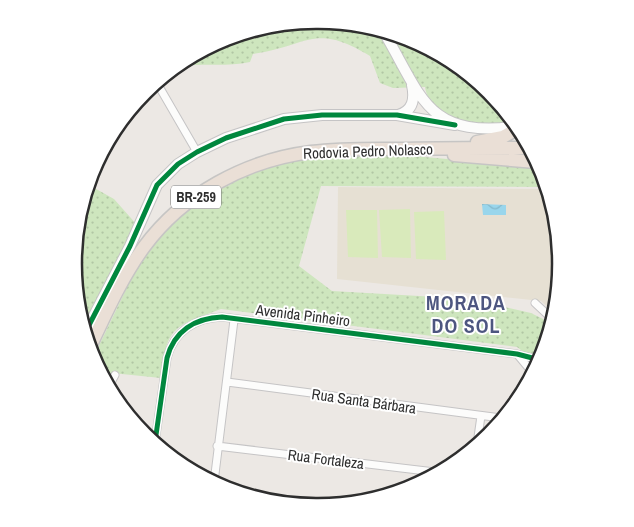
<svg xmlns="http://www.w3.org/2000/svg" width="634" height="527" viewBox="0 0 634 527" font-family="'Archivo Narrow',sans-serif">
	<defs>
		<pattern id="grass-dots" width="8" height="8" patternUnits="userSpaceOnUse" patternTransform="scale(1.25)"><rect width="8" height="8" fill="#cee6be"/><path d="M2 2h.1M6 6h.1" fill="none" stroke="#b1c6a4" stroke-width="1.8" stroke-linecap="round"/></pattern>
		<pattern id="water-waves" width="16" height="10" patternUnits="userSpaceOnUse" patternTransform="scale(1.25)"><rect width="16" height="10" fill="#99d6ec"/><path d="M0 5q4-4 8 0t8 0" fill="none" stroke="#84b8cb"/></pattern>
	</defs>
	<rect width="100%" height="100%" fill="#ece8e4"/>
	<!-- education -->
	<path fill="#e6e0d3" d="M338 187 546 189 560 264 551 310 541 301 337 279Z"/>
	<!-- grass -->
	<path fill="url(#grass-dots)" d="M317 20 410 39 489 92 510 123C498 124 483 127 471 125 453 122 427 106 425 87L393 88 380 83 370 56C314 22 309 46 253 54L250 62C228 67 206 63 183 66L224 38Z
		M339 154 413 156 540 167 545 187 321 186 299 266 332 291 454 298 509 308 531 313 549 322 542 357 538 363 517 347 221 309C175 326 166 326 161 378L102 372 93 358 131 279 144 256 171 220 218 188 228 186 248 173 281 162Z
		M89 185 114 199 138 226 137 229 138 241 121 267 87 334 74 263Z"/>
	<!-- pitch -->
	<path fill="#d9eabb" d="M410 209 411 258 382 257 379 210Z
		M346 210H377L378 258 348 257Z
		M444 211 446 260 416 259 414 212Z"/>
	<!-- water -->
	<path fill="url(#water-waves)" d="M482 204 506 205V215H483Z"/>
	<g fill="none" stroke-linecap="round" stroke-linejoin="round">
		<!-- street casing -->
		<g stroke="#c5c4c5" stroke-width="9">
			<path id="street" d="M157 83 197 152
				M535 303 550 317
				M517 354 532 372
				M227 382 501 418
				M110 384 115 375
				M155 442 167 358C174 331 195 318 222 317L517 354 540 360
				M477 444 481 416
				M217 446 435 472
				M214 482 234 320"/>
		</g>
		<!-- secondary casing -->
		<g stroke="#c5c4c5" stroke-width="12">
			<path id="secondary" d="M385 34C422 97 427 137 513 127
				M398 115C413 111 415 99 412 85
				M87 329 130 246 157 185 178 164 197 152 226 138 284 119 322 115H397L455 125"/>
		</g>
		<!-- highway casing -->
		<g stroke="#c6c5c4" stroke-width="15">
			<path id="highway" d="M477 142 503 137 515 130
				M454 155 536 162
				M90 347C106 313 122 277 144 247 183 194 246 160 311 152 342 148 374 149 406 149 446 148 486 148 527 148"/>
		</g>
		<!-- street -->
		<use href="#street" stroke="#fcfcfb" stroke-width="7"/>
		<!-- secondary -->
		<use href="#secondary" stroke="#fcfcfb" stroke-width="10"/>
		<!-- highway -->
		<use href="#highway" stroke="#eadfd6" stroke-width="12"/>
		<!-- cycleway casing -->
		<g stroke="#fff" stroke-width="8">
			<path id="cycleway" d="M87 329 130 246 157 185 178 164 197 152 226 138 284 119 322 115H397L455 125
				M155 442 167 358C174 331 195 318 222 317L517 354 540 360"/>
		</g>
		<!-- cycleway -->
		<use href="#cycleway" stroke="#00873e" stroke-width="5"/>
	</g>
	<g text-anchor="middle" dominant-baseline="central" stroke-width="4" stroke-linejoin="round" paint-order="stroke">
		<!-- shield labels -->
		<rect fill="#fff" stroke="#6d6d6d" stroke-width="1" x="171" y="185.5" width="50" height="23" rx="4"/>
		<g font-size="14" font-weight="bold" fill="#2e2e2e">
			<text x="196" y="197">BR-259</text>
		</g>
		<!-- street labels -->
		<g font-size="15" fill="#2e2e2e" stroke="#fff">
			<text transform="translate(368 151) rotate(-2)">Rodovia Pedro Nolasco</text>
			<text transform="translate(303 315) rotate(7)">Avenida Pinheiro</text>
			<text transform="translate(364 401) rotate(8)">Rua Santa Bárbara</text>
			<text transform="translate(326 459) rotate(7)">Rua Fortaleza</text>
		</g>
		<!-- district labels -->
		<g font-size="20" font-weight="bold" letter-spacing="1" fill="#4d5680" stroke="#fff">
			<text x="466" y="302">MORADA<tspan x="466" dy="23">DO SOL</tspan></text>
		</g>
	</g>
	<!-- crop -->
	<path d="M0 0H634V527H0ZM316 29H318A234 234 0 0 1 552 263V264A234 234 0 0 1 318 498H316A234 234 0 0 1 82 264V263A234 234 0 0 1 316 29Z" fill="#fff" fill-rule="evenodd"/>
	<path fill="none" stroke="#2e2e2e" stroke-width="2.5" d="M316 29H318A234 234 0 0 1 552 263V264A234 234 0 0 1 318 498H316A234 234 0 0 1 82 264V263A234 234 0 0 1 316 29Z"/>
</svg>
